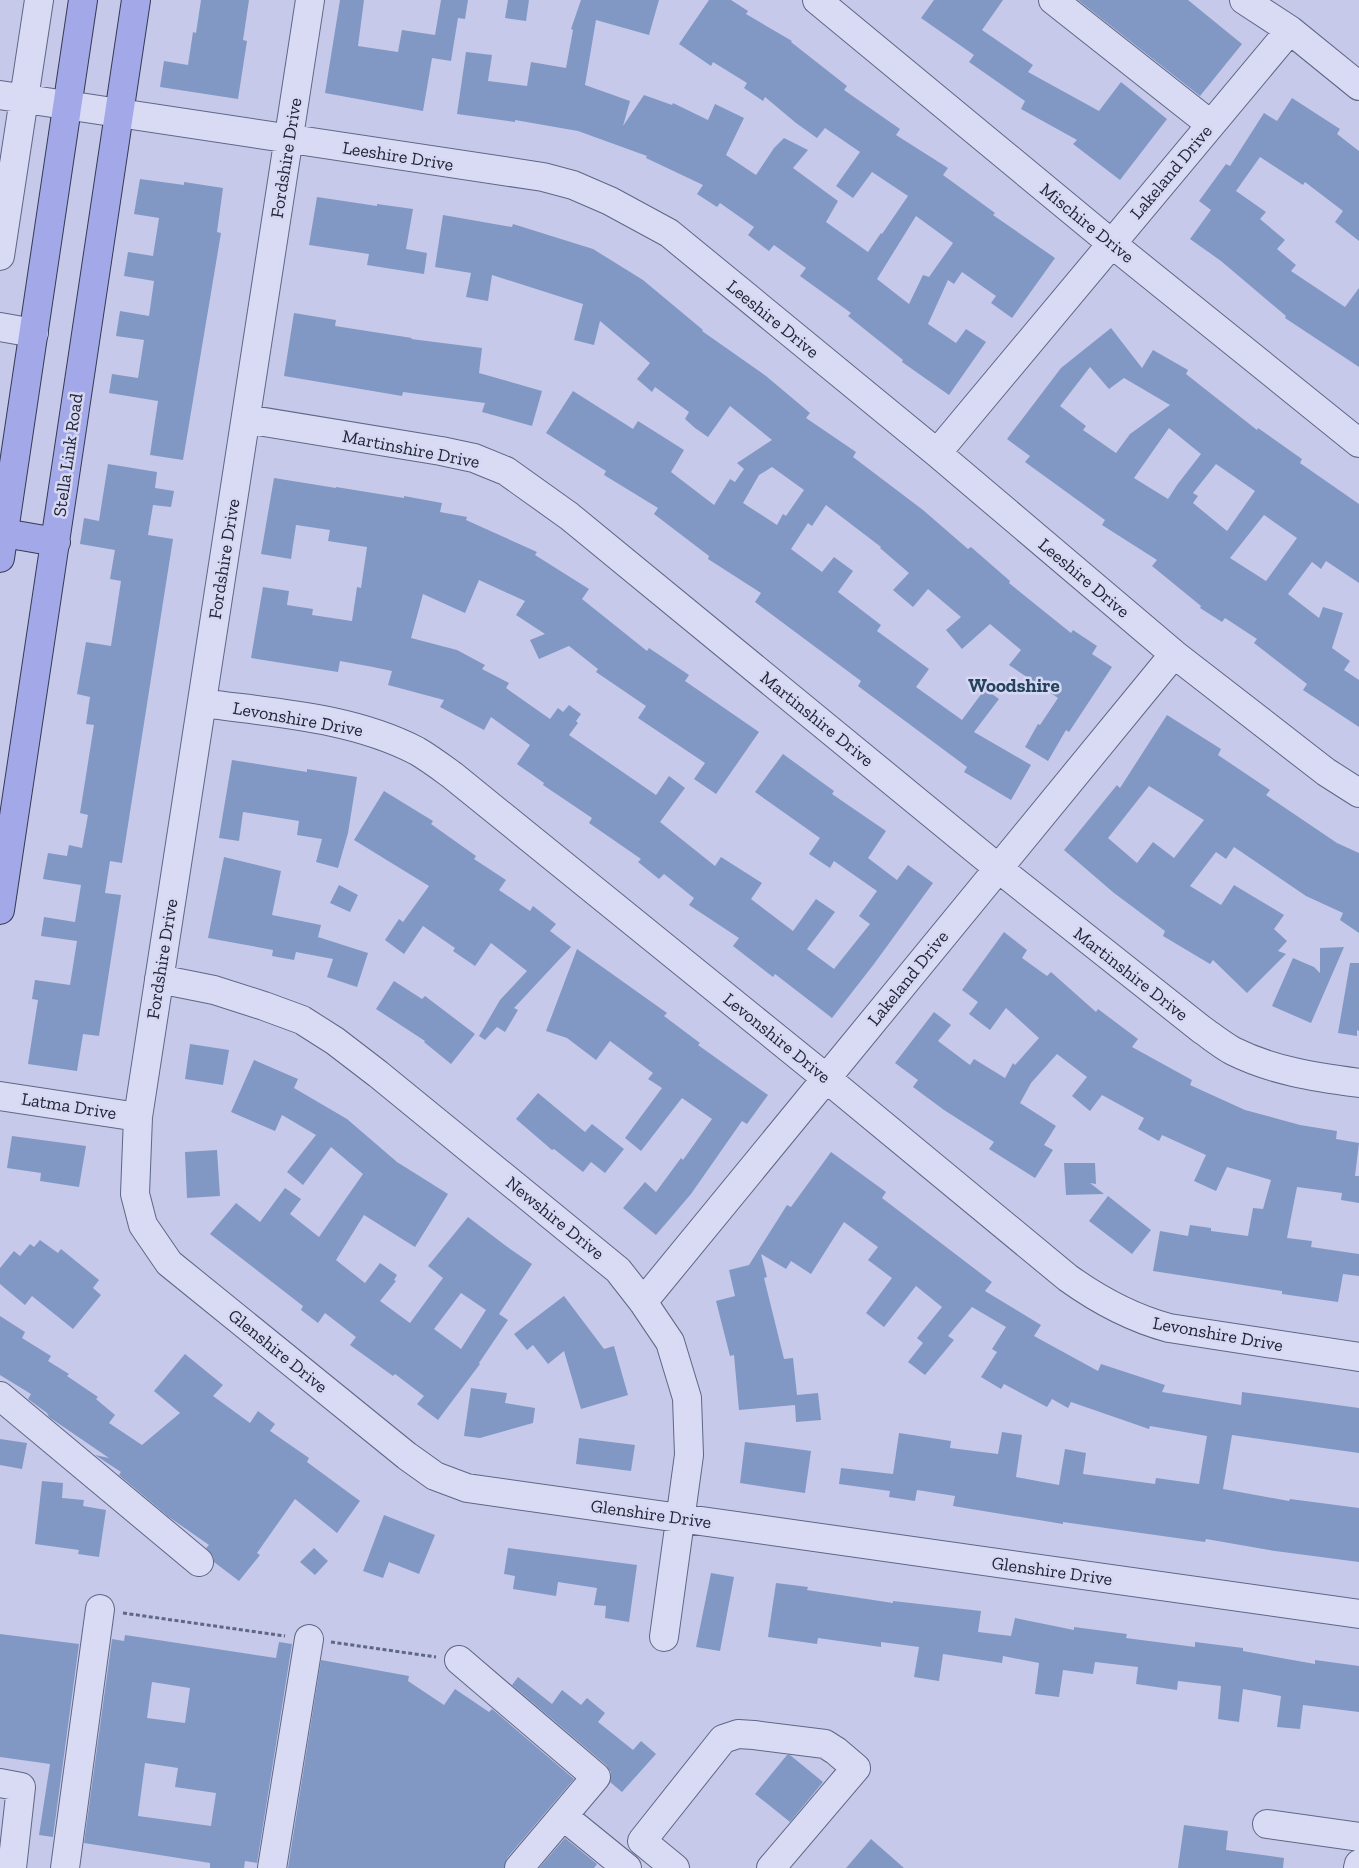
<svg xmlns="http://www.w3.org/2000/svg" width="1359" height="1868" viewBox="0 0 1359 1868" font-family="'Zilla Slab',serif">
	<rect width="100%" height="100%" fill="#c7c9ea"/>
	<!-- building -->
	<path fill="#8198c4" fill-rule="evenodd" d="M201 0H249L243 40 247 41 238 99 160 87 164 61 188 65 193 32 196 33Z
		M340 0H364L358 46 398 52 402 30 435 35 441 0H468L465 19 458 18 451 61 432 58 423 111 325 93Z
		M508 0H529L526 21 505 18Z
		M581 0H659L649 35 596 20 585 85 630 101 623 126 644 95 672 105 673 103 708 120 715 104 744 118 726 155 756 175 774 148 784 138 808 150 793 168 838 201 826 222 868 252 881 233 882 234 908 196 872 172 853 198 836 186 860 152 825 128 817 138 796 123 765 97 763 101 744 88 747 83 713 62 711 66 679 44 709 0H731L748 11 746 14 792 41 791 42 847 86 844 90 900 129 896 135 948 168 943 175 995 213 993 215 1055 258 1012 318 991 303 996 296 962 272 954 284 948 280 928 324 956 343 966 329 986 342 949 395 902 362 903 360 848 316 851 313 800 276 806 268 774 245 769 251 748 235 754 227 720 203 717 207 697 194 703 185 646 158 647 156 578 131 515 120V122L457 114 466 52 492 55 488 81 527 86 531 62 566 68 573 30 571 29ZM916 216 953 243 929 277 923 275 909 304 877 279Z
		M934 0H1003L982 30 1033 65 1028 72 1099 111 1121 82 1167 119 1120 180 1073 144 1077 140 1021 109 1025 101 969 62 974 55 921 18Z
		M1078 0H1188L1242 44 1200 96Z
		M1292 98 1340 129 1337 134 1359 151V241L1335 222 1343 211 1305 182 1303 185 1260 157 1236 191 1266 212 1260 219 1285 240 1277 249 1296 265 1291 271 1345 307 1359 288V367L1285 318 1286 316 1221 261 1190 239 1211 210 1199 201 1226 164 1230 166 1264 113 1277 121Z
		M140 179 184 185V182L223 188 217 232 221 233 183 460 150 455 158 401 109 393 112 374 138 378 144 340 116 336 120 311 149 316 154 281 124 276 128 252 153 256 159 218 134 214Z
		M317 197 377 206V204L413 209 406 249 427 253 424 274 367 265 369 254 309 245Z
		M443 215 512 227 513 224 593 249 643 280 703 330 702 331 766 376 810 413 806 418 856 452 853 457 923 510 968 549 971 547 1010 581 1009 583 1071 633 1073 630 1097 646 1092 654 1112 667 1069 732 1066 730 1048 761 1025 747 1038 724 1040 725 1058 698 1009 665 1021 650 990 624 962 649 946 630 961 617 928 589 913 607 893 590 909 573 880 548 881 547 826 505 812 526 808 523 791 549 822 572 834 557 853 571 838 592 881 625 877 631 929 669 916 687 962 720 985 689 999 699 974 732 1031 765 1011 800 964 772 967 767 858 686 861 681 755 602 761 593 708 559 709 556 654 514 658 508 604 475 606 471 546 433 573 391 633 429 638 421 684 450 671 472 714 505 730 479 735 482 744 469 737 463 772 440 730 406 708 437 695 428 685 419 689 412 655 387 652 392 637 379 650 363 600 321 594 345 574 340 583 304 492 275 488 301 466 297 471 273 435 267ZM772 467 804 490 786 516 783 514 777 525 743 503 759 475Z
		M294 313 336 320 335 326 412 338 411 339 482 348 479 373 542 391 532 426 482 412 485 403 403 392 402 396 284 376Z
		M1111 328 1142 368 1153 350 1188 370 1186 374 1257 430 1258 428 1302 459 1300 463 1359 504V583L1326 561 1321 569 1312 562 1288 594 1319 618 1323 607 1343 613 1332 648 1350 661 1344 670 1359 680V727L1303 690 1307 684 1254 643 1257 639 1225 618 1222 622 1200 608 1201 606 1152 566 1157 560 1102 525 1105 520 1025 462 1030 456 1007 439 1061 368ZM1090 367 1109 389 1124 378 1170 405 1130 434 1116 453 1083 430 1086 426 1060 406ZM1169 428 1201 454 1177 485 1168 499 1134 478ZM1216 464 1255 491 1227 531 1193 503 1198 496 1193 493ZM1264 515 1297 538 1266 581 1230 558Z
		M108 464 157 472 155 488 174 491 171 507 153 505 148 535 173 539 122 863 110 861 105 893 121 895 99 1036 83 1034 77 1071 28 1064 38 1000 32 999 35 980 70 985 77 941 41 936 44 917 75 922 81 885 43 879 48 853 67 856 69 845 82 848 88 815 80 813 94 725 86 724 90 697 77 694 86 642 111 646 121 581 110 579 115 550 80 544 84 518 99 521Z
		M274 478 336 488V487L404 498V496L442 503 440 512 467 517 466 520 537 552 535 555 589 589 582 599 647 651 649 648 689 675 685 681 759 732 716 794 694 779 705 763 638 718 646 706 596 672 598 669 569 646 539 659 530 640 545 634 516 615 525 601 479 580 465 613 423 594 411 638 457 650 485 665 482 669 509 683 506 688 550 719 558 708 563 712 569 705 581 714 576 721 578 723 569 735 656 795 669 776 685 788 660 822 715 866 721 857 762 883 751 899 793 931 816 899 835 912 807 949 834 969 870 924 859 916 877 891 834 861 830 868 809 854 820 838 755 792 783 754 834 791 832 794 886 831 868 858 897 880 908 865 933 883 874 964 832 1018 775 974 773 977 733 946 739 938 689 905 694 898 664 874 659 879 638 862 641 859 589 823 592 818 543 785 544 783 517 764 530 745 491 717 484 730 440 707 444 700 388 685 392 671 373 667 340 661 338 672 251 658 263 587 289 591 287 605 313 609 312 615 352 621 357 587 361 588 367 547 328 541 330 530 296 525 291 559 261 554Z
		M1167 715 1221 749 1218 755 1270 790 1266 795 1337 843 1359 853V933L1340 920 1343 913 1306 896 1234 847 1226 859 1216 852 1190 886 1221 905 1234 885 1284 915 1274 929 1287 941 1278 951 1286 954 1247 993 1213 960 1210 964 1163 936 1165 931 1114 893 1064 850 1117 785 1120 788ZM1149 786 1204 820 1174 858 1153 842 1137 863 1108 838Z
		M232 760 307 772V769L357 777 348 833 338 868 316 862 322 839 297 835 299 821 243 812 239 841 219 838Z
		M384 791 433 821 431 824 476 856 474 859 506 880 499 890 530 911 533 906 556 924 550 931 571 947 514 1008 518 1010 505 1032 497 1027 485 1040 479 1036 500 1000 527 971 491 943 475 966 453 951 455 948 423 926 404 954 385 940 399 919 403 922 429 886 354 840Z
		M224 857 281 871 272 915 321 925 318 937 368 953 357 987 327 977 333 959 296 952 294 960 272 956 273 950 208 938Z
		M339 885 358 895 350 912 330 903Z
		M1004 932 1027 950 1022 958 1047 976 1051 972 1096 1012 1098 1009 1138 1039 1132 1047 1192 1080 1190 1085 1245 1110 1300 1125 1337 1131 1336 1139 1359 1143 1355 1176H1359V1203L1341 1200 1342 1193 1297 1187 1287 1238 1312 1241 1311 1247 1359 1254V1276L1343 1274 1338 1302 1282 1294V1291L1153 1271 1160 1231 1188 1236 1190 1225 1211 1228V1231L1248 1236 1253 1208 1263 1209 1271 1180 1227 1167 1216 1191 1194 1181 1206 1155 1162 1135 1159 1141 1138 1129 1144 1118 1102 1095 1090 1111 1072 1096 1087 1077 1057 1054 1031 1083 1020 1103 1056 1126 1044 1145 1053 1150 1035 1178 989 1149 994 1142 944 1110 913 1087 918 1080 895 1063 934 1012 951 1025 938 1041 970 1065 974 1059 1005 1078 1013 1063 1015 1065 1039 1038 1006 1008 990 1030 969 1014 978 1002 962 990Z
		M1344 947 1311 1023 1272 1006 1293 958 1314 967 1320 973V948Z
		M577 949 667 1013 664 1016 700 1043 698 1045 768 1095 747 1124 742 1121 691 1194 656 1235 623 1208 645 1182 656 1192 681 1158 683 1160 712 1119 682 1098 641 1151 625 1138 662 1088 648 1079 653 1073 610 1041 596 1060 567 1038 546 1031Z
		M1350 963H1359V1031L1357 1030V1036L1338 1033Z
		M394 981 422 999 425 996 475 1034 451 1064 424 1042 425 1041 376 1009Z
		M190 1044 229 1050 223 1085 185 1079Z
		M254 1060 298 1079 294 1088 347 1119 397 1162 448 1194 415 1247 364 1215 336 1260 365 1283 380 1263 397 1275 394 1280 396 1281 380 1301 410 1323 443 1278 428 1266 468 1217 506 1246 532 1264 499 1314 508 1320 479 1363 480 1364 438 1420 417 1404 424 1396 395 1374 393 1376 350 1345 356 1337 325 1313 318 1323 301 1310 303 1306 210 1234 236 1203 260 1222 285 1188 301 1199 290 1214 319 1237 363 1174 331 1147 303 1185 287 1172 316 1135 282 1115 275 1131 231 1112ZM461 1293 486 1310 461 1349 434 1329Z
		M538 1093 585 1132 592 1124 624 1149 605 1173 591 1162 583 1172 554 1149 552 1150 516 1119Z
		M12 1136 86 1146 79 1187 40 1181 41 1173 7 1168Z
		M217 1150 220 1196 187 1198 185 1152Z
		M831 1152 886 1192 882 1198 992 1282 985 1291 1041 1325 1034 1336 1098 1371 1101 1364 1165 1385 1162 1392 1241 1405 1242 1392 1359 1408V1453L1232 1435 1223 1489 1289 1501 1290 1499 1359 1508V1562L1275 1551 1206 1539 1205 1542 1063 1522V1524L953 1506 955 1496 917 1490 915 1501 889 1497 890 1491 839 1484 841 1468 893 1474 899 1433 951 1441 950 1448 998 1454 1002 1432 1022 1435 1016 1477 1059 1485 1065 1449 1086 1453 1083 1474 1155 1484 1156 1478 1199 1484 1207 1436 1150 1426 1149 1429 1071 1402 1068 1408 1052 1399 1047 1407 1004 1384 1001 1389 981 1377 997 1352 992 1349 1006 1327 972 1307 948 1336 954 1340 925 1375 908 1362 923 1343 917 1338 942 1307 916 1286 884 1327 866 1313 892 1278 868 1260 878 1247 844 1222 811 1274 791 1261 786 1269 761 1254 767 1277 764 1278 784 1359 793 1358 797 1395 818 1393 821 1420 796 1422 795 1405 739 1410 734 1355 730 1356 716 1301 735 1296 729 1270 749 1265 787 1205 791 1207Z
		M1064 1163H1095L1096 1184 1090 1183 1104 1194 1066 1195Z
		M1108 1196 1151 1230 1132 1254 1089 1221Z
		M40 1240 58 1253 61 1249 99 1280 93 1288 101 1295 73 1329 32 1296 25 1305 0 1284V1268L14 1251 20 1256 30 1244 34 1247Z
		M564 1296 604 1349 614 1346 628 1395 581 1409 564 1351 548 1364 533 1345 527 1350 514 1334Z
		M0 1316 25 1332 22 1338 51 1356 48 1361 69 1374 67 1376 98 1397 96 1399 115 1415 109 1423 142 1445 180 1413 154 1391 185 1354 223 1385 213 1396 250 1423 258 1411 275 1424 270 1431 309 1458 307 1462 360 1501 337 1533 295 1499 257 1553 260 1555 239 1581 214 1562 213 1556 206 1548 209 1545 169 1517 119 1475 121 1472 95 1455 109 1458 49 1417 47 1413 28 1399 31 1394 0 1375Z
		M471 1388 507 1393 505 1403 535 1408 533 1423 480 1438 464 1436Z
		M579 1438 635 1445 631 1471 576 1464Z
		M0 1439 27 1443 22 1469 0 1465Z
		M745 1442 811 1451 805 1493 740 1483Z
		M42 1481 63 1483 62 1498 84 1500 83 1506 106 1510 99 1557 78 1554 79 1550 35 1544Z
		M384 1515 435 1535 419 1574 389 1562 383 1578 363 1571Z
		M314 1548 328 1561 315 1575 300 1562Z
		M508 1548 637 1565 629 1622 605 1618 606 1606 594 1605 597 1588 558 1582 556 1596 513 1589 515 1576 504 1574Z
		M711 1573 734 1577 720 1651 696 1647Z
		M776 1583 808 1587 807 1590 893 1603V1601L981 1611 978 1632 1011 1636 1015 1618 1074 1630V1627L1127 1634 1126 1638 1195 1647V1642L1243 1648V1651L1315 1664V1660L1359 1666V1712L1303 1705 1300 1729 1277 1727 1281 1696 1243 1689 1239 1722 1218 1719 1221 1686 1178 1681 1177 1690 1136 1684 1138 1667 1095 1662 1093 1674 1063 1670 1059 1697 1035 1694 1039 1663 1003 1656 1002 1663 943 1654 939 1681 914 1677 919 1647 881 1642V1647L818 1638 817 1644 768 1637Z
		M0 1634 79 1644 53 1837 39 1835 50 1764 0 1757Z
		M125 1635 276 1658 279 1642 292 1644 257 1863 245 1861 244 1868H210V1863L84 1843 112 1639 124 1641ZM152 1682 190 1688 185 1723 147 1718ZM145 1763 178 1768 175 1787 216 1793 211 1826 138 1816Z
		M321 1660 409 1676 408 1681 444 1705 455 1689 489 1712 492 1709 574 1779 507 1858 504 1868H288Z
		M518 1677 552 1704 562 1690 581 1705 587 1698 605 1713 598 1722 633 1750 641 1741 656 1754 622 1792 610 1782 611 1772 606 1765 512 1685Z
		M787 1755H790L823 1782 790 1822 755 1794Z
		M1184 1825 1228 1831 1226 1850 1284 1858 1283 1868H1178Z
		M565 1838 597 1864 594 1868H539Z
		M871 1839 904 1868H846Z"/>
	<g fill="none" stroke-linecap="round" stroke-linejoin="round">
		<!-- minor casing -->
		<g stroke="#5e6784" stroke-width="30">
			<path id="minor" d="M310 0 138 1117 135 1194 143 1225 169 1263 407 1456 435 1476 467 1488 1359 1614
				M817 0 1111 243 1359 443
				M1053 0 1210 124
				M1244 0 1290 30 1359 86
				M0 95 543 177 573 185 610 201 669 233 937 453 1174 654 1326 772 1359 793
				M0 256 39 0
				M0 327 34 333
				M246 419 441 451 474 458 506 471 569 516 998 868 1201 1029C1211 1036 1222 1045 1233 1051 1273 1071 1315 1077 1359 1083
				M937 453 1290 30
				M202 703C274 713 352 717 417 751 429 758 441 767 452 775L826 1078 1068 1278C1100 1301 1132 1318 1169 1328L1359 1357
				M159 979 214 990 264 1006 302 1020 335 1041 378 1074 618 1270 643 1302 670 1342 687 1398 689 1455 664 1637
				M0 1096 138 1117
				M643 1302 1174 654
				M0 1396 199 1562
				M459 1660 596 1777 519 1868
				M0 1783 21 1787 12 1868
				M563 1816 627 1868
				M1267 1824 1359 1837
				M65 1868 100 1609
				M272 1868 309 1639
				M675 1868 642 1841 723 1739 738 1734 754 1735 825 1744 836 1751 856 1768 771 1868
				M1358 1868 1359 1864"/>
		</g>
		<!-- major casing -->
		<g stroke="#323b52" stroke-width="30">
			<path id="major" d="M4 533 56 542
				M0 558 83 0
				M0 910 136 0"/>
		</g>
		<!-- path -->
		<path stroke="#5e6784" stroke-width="3" stroke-dasharray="4 2.5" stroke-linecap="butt" d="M123 1613 285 1636
			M331 1642 436 1657"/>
		<!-- minor -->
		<use href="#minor" stroke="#d9dbf5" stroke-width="28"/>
		<!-- major -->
		<use href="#major" stroke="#a3a8e9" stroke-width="28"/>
	</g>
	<g text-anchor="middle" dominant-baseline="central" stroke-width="5" stroke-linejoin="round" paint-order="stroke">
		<!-- street labels -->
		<g font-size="18" fill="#202635" stroke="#d6d7f2">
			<text transform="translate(398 156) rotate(9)">Leeshire Drive</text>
			<text transform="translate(286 158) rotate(-81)">Fordshire Drive</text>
			<text transform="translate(1171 172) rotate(-50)">Lakeland Drive</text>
			<text transform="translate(1087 223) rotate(39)">Mischire Drive</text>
			<text transform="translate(773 319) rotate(39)">Leeshire Drive</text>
			<text transform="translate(411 449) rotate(11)">Martinshire Drive</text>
			<text transform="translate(68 455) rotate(-82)">Stella Link Road</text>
			<text transform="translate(224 559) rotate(-81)">Fordshire Drive</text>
			<text transform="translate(1084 578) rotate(40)">Leeshire Drive</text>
			<text transform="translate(298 719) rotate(10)">Levonshire Drive</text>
			<text transform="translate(817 719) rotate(39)">Martinshire Drive</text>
			<text transform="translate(162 959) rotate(-81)">Fordshire Drive</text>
			<text transform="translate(1131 974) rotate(38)">Martinshire Drive</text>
			<text transform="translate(908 978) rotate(-51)">Lakeland Drive</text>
			<text transform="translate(777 1038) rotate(39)">Levonshire Drive</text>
			<text transform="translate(69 1106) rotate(9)">Latma Drive</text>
			<text transform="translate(555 1218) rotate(39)">Newshire Drive</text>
			<text transform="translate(1218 1334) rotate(10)">Levonshire Drive</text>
			<text transform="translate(278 1351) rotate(39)">Glenshire Drive</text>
			<text transform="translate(651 1514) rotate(8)">Glenshire Drive</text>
			<text transform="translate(1052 1571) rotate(8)">Glenshire Drive</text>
		</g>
		<!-- neighbourhood labels -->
		<g font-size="19" font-weight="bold" fill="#24445e" stroke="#d6d7f2">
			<text x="1014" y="685">Woodshire</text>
		</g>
	</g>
</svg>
